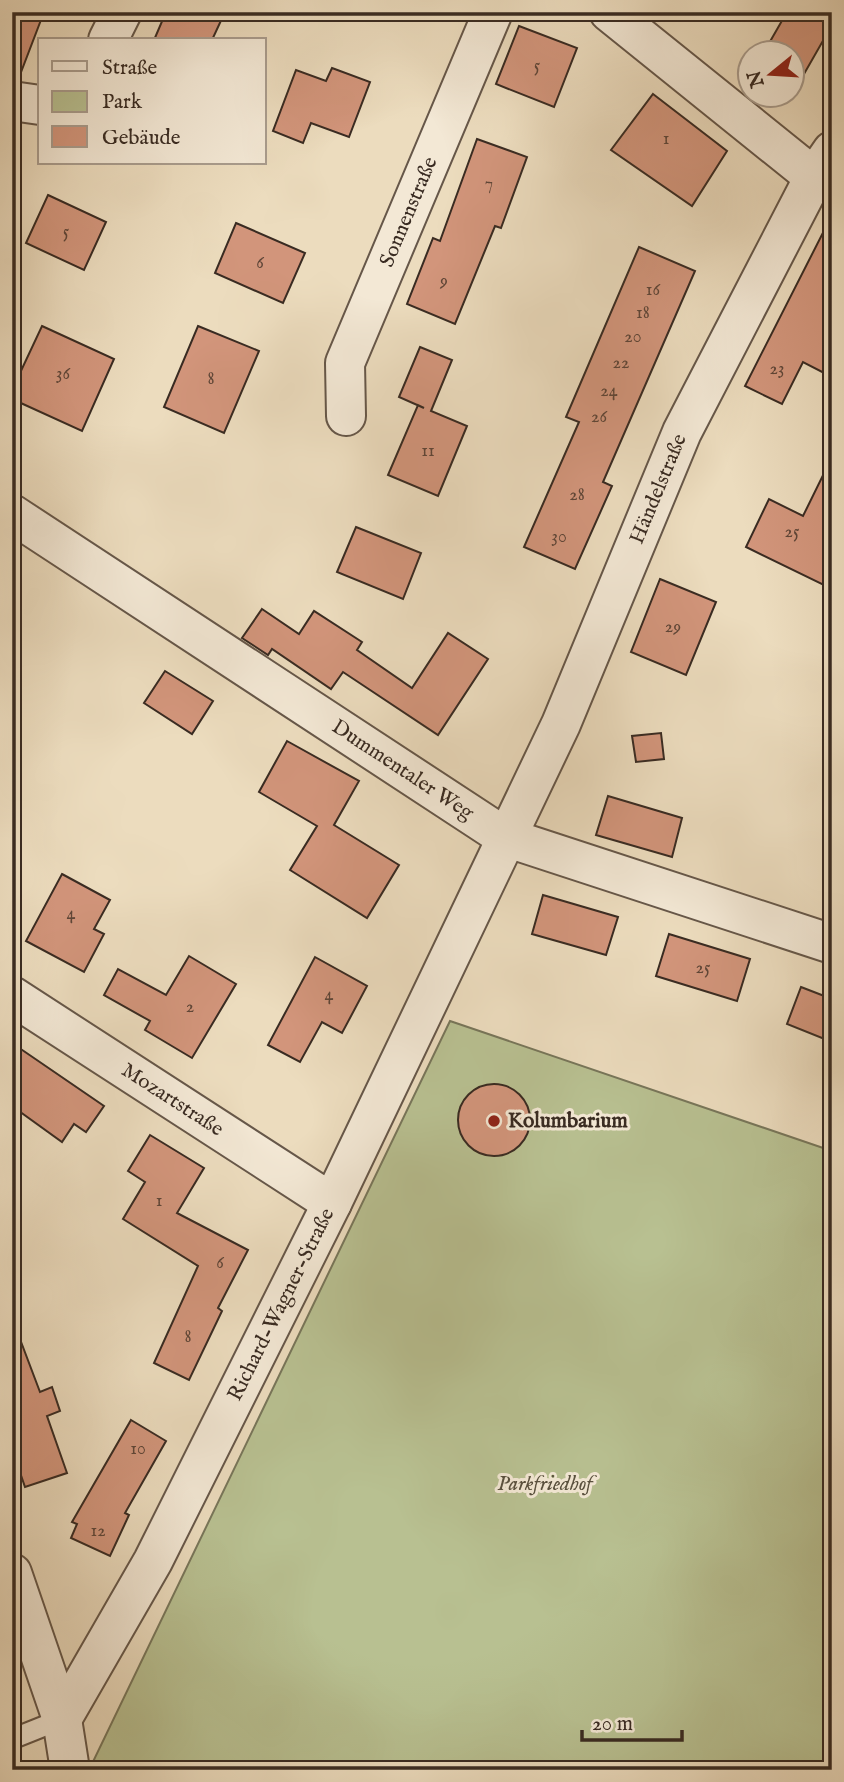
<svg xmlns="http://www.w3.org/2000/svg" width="844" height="1782" font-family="'IM FELL English',serif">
  <rect width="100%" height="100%" fill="#ecdcbe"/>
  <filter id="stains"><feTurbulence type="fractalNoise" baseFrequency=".00286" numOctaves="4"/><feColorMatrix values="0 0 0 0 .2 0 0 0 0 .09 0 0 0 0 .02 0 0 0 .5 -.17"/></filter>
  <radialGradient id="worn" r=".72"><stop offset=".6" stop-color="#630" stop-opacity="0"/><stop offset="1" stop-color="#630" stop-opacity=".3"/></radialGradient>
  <path fill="#b8c091" stroke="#78765a" stroke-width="2" d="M 450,1021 L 832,1151 L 832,1770 L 89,1770 Z"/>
  <g fill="#d2957b" stroke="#392b22" stroke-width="2">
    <path d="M 12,12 L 44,12 L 18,80 L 12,80 Z"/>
    <path d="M 166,12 L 225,12 L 212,40 L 154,40 Z"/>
    <path d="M 787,12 L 808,12 L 832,25 L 792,95 L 792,52 L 764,52 Z"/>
    <path d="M 519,26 L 577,48 L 554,107 L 496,84 Z"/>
    <path d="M 332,68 L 370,82 L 349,137 L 311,123 L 303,143 L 273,131 L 296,70 L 326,81 Z"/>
    <path d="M 653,94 L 727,151 L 692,206 L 611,150 Z"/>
    <path d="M 477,139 L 527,157 L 501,228 L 495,226 L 455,324 L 407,304 L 433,238 L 440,241 Z"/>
    <path d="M 48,195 L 106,222 L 84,270 L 26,243 Z"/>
    <path d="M 832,215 L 832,377 L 803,362 L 782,404 L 745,386 Z"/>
    <path d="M 236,223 L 305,253 L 283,303 L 215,273 Z"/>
    <path d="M 639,247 L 695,271 L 603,482 L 612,486 L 575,569 L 524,547 L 579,422 L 566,417 Z"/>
    <path d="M 42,326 L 114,359 L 82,431 L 12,399 L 12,390 Z"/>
    <path d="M 198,326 L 259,351 L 224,433 L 164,407 Z"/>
    <path d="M 420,347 L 452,360 L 431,411 L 467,426 L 438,496 L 388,475 L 418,405 L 424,408 L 399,397 Z"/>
    <path d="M 832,457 L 832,589 L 746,547 L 769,499 L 803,516 Z"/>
    <path d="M 356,527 L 421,553 L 403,599 L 337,572 Z"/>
    <path d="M 660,579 L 716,602 L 686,675 L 631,652 Z"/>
    <path d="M 262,609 L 299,634 L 314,611 L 362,642 L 357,650 L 412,688 L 448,633 L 488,659 L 438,735 L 343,672 L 331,689 L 272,649 L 268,655 L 242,638 Z"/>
    <path d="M 165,671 L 213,701 L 192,734 L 144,703 Z"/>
    <path d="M 661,733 L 664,759 L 636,762 L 632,736 Z"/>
    <path d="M 287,741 L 359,781 L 334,825 L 399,865 L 367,918 L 290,870 L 317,826 L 259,792 Z"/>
    <path d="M 608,796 L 682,818 L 672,857 L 596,835 Z"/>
    <path d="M 62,874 L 110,900 L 94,929 L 104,934 L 84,972 L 26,941 Z"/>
    <path d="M 543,895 L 618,917 L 606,955 L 532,934 Z"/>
    <path d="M 669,934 L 750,959 L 737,1001 L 656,976 Z"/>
    <path d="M 189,956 L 236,984 L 192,1058 L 145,1030 L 150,1021 L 104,995 L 118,969 L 166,995 Z"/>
    <path d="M 315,957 L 367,986 L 342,1033 L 322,1022 L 300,1062 L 268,1045 Z"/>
    <path d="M 801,987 L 832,999 L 832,1042 L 787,1024 Z"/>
    <path d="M 12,1043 L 104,1106 L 86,1132 L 74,1124 L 62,1142 L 12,1106 Z"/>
    <circle cx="494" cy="1120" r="36"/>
    <path d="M 150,1135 L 204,1168 L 177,1213 L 248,1250 L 218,1308 L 222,1311 L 189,1380 L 154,1363 L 198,1266 L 123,1219 L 145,1182 L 128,1171 Z"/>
    <path d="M 12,1326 L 15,1326 L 40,1392 L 52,1387 L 60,1411 L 47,1416 L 67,1473 L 25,1487 L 12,1449 Z"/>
    <path d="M 131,1420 L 166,1441 L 125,1513 L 129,1515 L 110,1556 L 71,1538 L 77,1524 L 72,1522 Z"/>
  </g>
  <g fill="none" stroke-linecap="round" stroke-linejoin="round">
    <g stroke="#665749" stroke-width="23">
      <path id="service" d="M 12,1739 L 62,1719"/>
    </g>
    <g stroke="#665749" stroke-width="42">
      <g id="minor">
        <path d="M 609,12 L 814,177"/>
        <path d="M 108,40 L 122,12"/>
        <path d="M 12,101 L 40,105"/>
        <path id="s1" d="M 346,416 L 345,363 L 493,12"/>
        <path id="s2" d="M 12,514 L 505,837 L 832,944"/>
        <path id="s3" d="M 12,996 L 332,1203"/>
        <path d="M 12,1573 L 62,1719 L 70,1770"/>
        <path id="s4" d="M 62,1719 L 153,1561 L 332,1203 L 561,724 L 682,432 L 814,177 L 832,151"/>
      </g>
    </g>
    <use href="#service" stroke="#f3e8d5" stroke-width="19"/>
    <use href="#minor" stroke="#f3e8d5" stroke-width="38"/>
  </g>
  <circle fill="#8f2418" stroke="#f3e8d5" stroke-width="2.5" cx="494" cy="1121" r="7"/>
  <g text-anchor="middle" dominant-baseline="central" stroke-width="6" stroke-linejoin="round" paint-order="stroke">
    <g font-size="18" fill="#5f4638">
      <text x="537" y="66">5</text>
      <text x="666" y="139">1</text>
      <text x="489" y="184">7</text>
      <text x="66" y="232">5</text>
      <text x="260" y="263">6</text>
      <text x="444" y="281">9</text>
      <text x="653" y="290">16</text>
      <text x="643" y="313">18</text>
      <text x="633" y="337">20</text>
      <text x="621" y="363">22</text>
      <text x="777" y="369">23</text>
      <text x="63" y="374">36</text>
      <text x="211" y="379">8</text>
      <text x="609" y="391">24</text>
      <text x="599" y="417">26</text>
      <text x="428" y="451">11</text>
      <text x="577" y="495">28</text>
      <text x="792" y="532">25</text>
      <text x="559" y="537">30</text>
      <text x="673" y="627">29</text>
      <text x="71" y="914">4</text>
      <text x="703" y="968">25</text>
      <text x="329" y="995">4</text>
      <text x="190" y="1007">2</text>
      <text x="159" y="1201">1</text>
      <text x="220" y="1263">6</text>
      <text x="188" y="1337">8</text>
      <text x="138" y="1449">10</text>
      <text x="98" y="1531">12</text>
    </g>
    <g font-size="21" fill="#392b22" stroke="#f3e8d5">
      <text stroke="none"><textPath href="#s1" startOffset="217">Sonnenstraße</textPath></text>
      <text stroke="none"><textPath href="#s4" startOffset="1368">Händelstraße</textPath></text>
      <text stroke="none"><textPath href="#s2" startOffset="467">Dummentaler Weg</textPath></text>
      <text stroke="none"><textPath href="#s3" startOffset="191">Mozartstraße</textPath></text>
      <text stroke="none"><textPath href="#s4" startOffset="469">Richard-Wagner-Straße</textPath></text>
    </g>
    <g font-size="21" font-weight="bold" fill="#392b22" stroke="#f3e8d5" text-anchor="start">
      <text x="508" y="1121">Kolumbarium</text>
    </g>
    <g font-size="21" font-style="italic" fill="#59503e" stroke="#f3e8d5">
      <text x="545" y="1484">Parkfriedhof</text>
    </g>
  </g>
  <rect width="844" height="1782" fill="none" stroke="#ecdcbe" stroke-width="42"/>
  <rect x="14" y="14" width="816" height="1754" fill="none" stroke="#392b22" stroke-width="3.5"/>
  <rect x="21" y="21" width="802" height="1740" fill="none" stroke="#392b22" stroke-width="2"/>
  <rect x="38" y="38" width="228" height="126" fill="#f3e8d5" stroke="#a99c8d" stroke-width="2"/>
  <rect x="52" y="61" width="35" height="10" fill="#f3e8d5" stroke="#a99c8d" stroke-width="2"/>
  <text x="102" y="74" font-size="21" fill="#392b22">Straße</text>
  <rect x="52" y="91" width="35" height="21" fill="#b8c091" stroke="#a99c8d" stroke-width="2"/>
  <text x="102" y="108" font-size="21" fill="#392b22">Park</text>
  <rect x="52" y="126" width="35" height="21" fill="#d2957b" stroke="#a99c8d" stroke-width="2"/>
  <text x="102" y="144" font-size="21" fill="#392b22">Gebäude</text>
  <g transform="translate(771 74) rotate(252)"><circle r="33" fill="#f3e8d5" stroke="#a99c8d" stroke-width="2"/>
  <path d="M0-5L12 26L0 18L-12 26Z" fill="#8f2418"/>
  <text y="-10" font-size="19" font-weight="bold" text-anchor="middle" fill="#392b22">N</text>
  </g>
  <path d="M582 1730v10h100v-10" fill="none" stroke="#392b22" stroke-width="3.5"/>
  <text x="592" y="1730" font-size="21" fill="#392b22" stroke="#f3e8d5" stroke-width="5" paint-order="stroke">20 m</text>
  <rect width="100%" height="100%" filter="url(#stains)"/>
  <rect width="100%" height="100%" fill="url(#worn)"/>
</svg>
